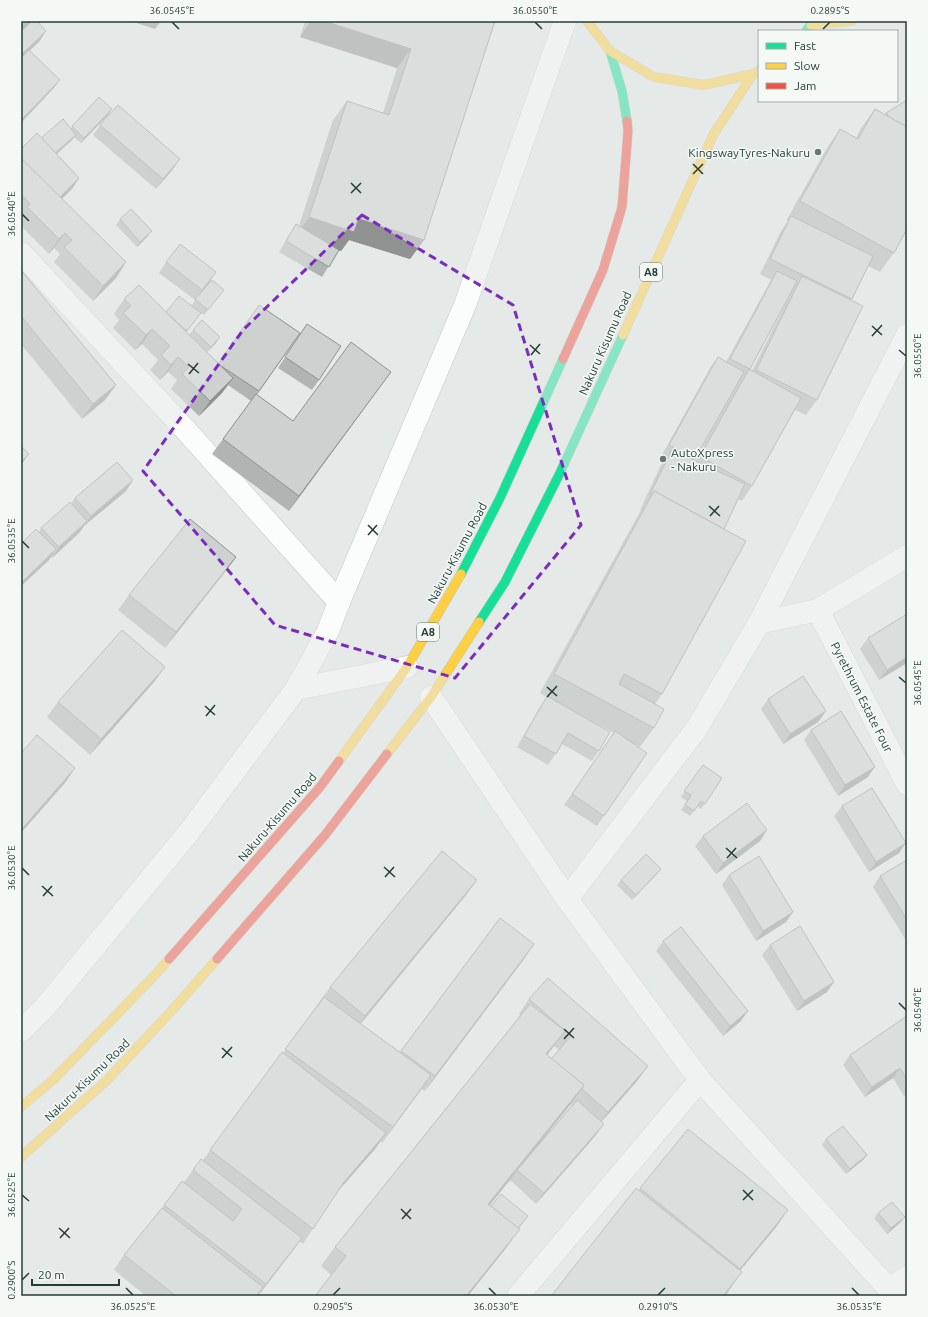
<svg xmlns="http://www.w3.org/2000/svg" width="928" height="1317" font-family="Ubuntu,sans-serif">
  <rect width="100%" height="100%" fill="#e5eae8"/>
  <g fill="none" stroke-linecap="round" stroke-linejoin="round">
    <g stroke="#c2c7c5" stroke-width="23">
      <g id="street">
        <path d="M 21,253 L 183,427 L 339,602"/>
        <path d="M 818,610 L 907,784"/>
        <path d="M 759,623 L 818,610 L 907,556"/>
        <path d="M 296,689 L 407,667"/>
        <path d="M 431,697 L 567,899 L 700,1080 L 895,1296"/>
        <path d="M 567,899 L 697,728 L 759,623 L 907,335"/>
        <path d="M 21,1031 L 45,1007 L 189,832 L 296,689 L 328,631 L 339,602 L 465,305 L 565,21"/>
        <path d="M 889,1289 L 907,1277"/>
        <path d="M 518,1296 L 700,1080"/>
      </g>
    </g>
    <g stroke="#c1c7c5" stroke-width="10">
      <g id="fast">
        <path d="M 806,31 L 813,21"/>
        <path d="M 610,51 L 622,91 L 627,121"/>
        <path d="M 461,574 L 500,498 L 563,359"/>
        <path d="M 479,622 L 505,582 L 559,475 L 623,335"/>
      </g>
    </g>
    <g stroke="#c1c7c5" stroke-width="10">
      <g id="slow">
        <path d="M 587,21 L 610,51 L 654,77 L 704,85 L 753,74 L 759,71"/>
        <path d="M 811,25 L 852,21"/>
        <path d="M 623,335 L 713,135 L 753,74"/>
        <path d="M 387,754 L 431,697 L 479,622"/>
        <path d="M 339,761 L 407,667 L 461,574"/>
        <path d="M 21,1107 L 53,1080 L 153,977 L 169,959"/>
        <path d="M 21,1157 L 107,1080 L 176,1006 L 217,959"/>
      </g>
    </g>
    <g stroke="#c1c7c5" stroke-width="10">
      <g id="jam">
        <path d="M 563,359 L 603,270 L 622,207 L 628,131 L 627,121"/>
        <path d="M 169,959 L 320,787 L 339,761"/>
        <path d="M 217,959 L 325,835 L 387,754"/>
      </g>
    </g>
    <use href="#street" stroke="#fbfcfc" stroke-width="22"/>
    <use href="#fast" stroke="#16e098" stroke-width="9"/>
    <use href="#slow" stroke="#ffcf43" stroke-width="9"/>
    <use href="#jam" stroke="#f24e42" stroke-width="9"/>
  </g>
  <g fill="#b0b4b2" fill-rule="evenodd">
    <path d="M 305,21 L 495,21 L 424,240 L 410,259 L 349,240 L 341,251 L 339,250 L 322,277 L 279,252 L 296,224 L 299,226 L 333,120 L 347,101 L 383,113 L 397,68 L 300,37 Z"/>
    <path d="M 907,100 L 894,253 L 880,272 L 868,266 L 851,300 L 817,400 L 806,415 L 795,410 L 752,486 L 742,501 L 738,499 L 724,529 L 662,694 L 655,704 L 654,728 L 640,747 L 631,742 L 647,753 L 597,826 L 564,805 L 614,733 L 575,712 L 599,751 L 592,761 L 562,744 L 548,765 L 517,747 L 540,707 L 547,697 L 540,693 L 641,510 L 640,510 L 661,465 L 666,458 L 662,455 L 710,368 L 718,357 L 726,362 L 771,280 L 760,274 L 781,231 L 788,221 L 786,221 L 827,148 L 840,129 L 856,138 L 861,128 L 875,109 L 885,115 L 886,113 ZM 792,290 L 752,371 L 750,369 ZM 741,379 L 738,384 L 695,461 L 695,460 Z"/>
    <path d="M 108,115 L 81,143 L 74,137 L 72,140 L 57,154 L 79,178 L 72,189 L 62,199 L 126,262 L 116,278 L 93,301 L 54,262 L 60,254 L 54,248 L 49,254 L 21,226 L 21,149 L 41,138 L 71,129 L 72,126 Z"/>
    <path d="M 100,125 L 173,169 L 156,189 L 93,135 Z"/>
    <path d="M 120,219 L 148,236 L 137,247 L 116,225 Z"/>
    <path d="M 166,262 L 216,272 L 199,295 L 220,295 L 204,315 L 201,313 L 186,332 L 189,335 L 193,330 L 216,343 L 207,352 L 219,363 L 300,333 L 257,395 L 293,421 L 391,372 L 289,511 L 212,454 L 251,401 L 228,385 L 222,393 L 199,416 L 171,389 L 177,380 L 168,372 L 160,380 L 150,370 L 158,360 L 142,344 L 135,350 L 113,328 L 119,320 L 114,314 L 124,299 L 166,312 L 192,305 L 195,300 L 159,273 Z"/>
    <path d="M 21,270 L 116,385 L 105,400 L 82,419 L 21,344 Z"/>
    <path d="M 307,324 L 319,380 L 312,390 L 278,368 Z"/>
    <path d="M 126,491 L 84,526 L 80,532 L 52,558 L 51,557 L 49,560 L 21,586 L 21,544 L 39,532 L 41,528 L 71,504 L 75,498 Z"/>
    <path d="M 236,557 L 225,572 L 165,648 L 118,610 L 129,595 Z"/>
    <path d="M 907,614 L 907,663 L 879,680 L 860,649 L 868,638 Z"/>
    <path d="M 154,682 L 90,755 L 47,717 L 58,702 Z"/>
    <path d="M 768,699 L 826,711 L 818,722 L 783,744 L 761,709 Z"/>
    <path d="M 811,730 L 868,777 L 838,796 L 804,740 Z"/>
    <path d="M 703,765 L 722,778 L 701,809 L 697,806 L 690,816 L 681,810 L 687,801 L 681,797 Z"/>
    <path d="M 842,806 L 899,853 L 869,872 L 834,816 Z"/>
    <path d="M 767,830 L 760,841 L 716,874 L 695,846 L 703,836 Z"/>
    <path d="M 907,860 L 907,942 L 873,887 L 880,876 Z"/>
    <path d="M 661,869 L 657,874 L 632,900 L 617,885 L 621,880 Z"/>
    <path d="M 729,875 L 786,922 L 756,941 L 722,885 Z"/>
    <path d="M 466,895 L 361,1024 L 400,1052 L 500,918 L 524,959 L 425,1091 L 421,1089 L 382,1143 L 380,1141 L 376,1148 L 336,1193 L 303,1244 L 300,1241 L 291,1253 L 258,1296 L 146,1296 L 114,1270 L 124,1255 L 162,1208 L 182,1181 L 184,1182 L 193,1170 L 203,1160 L 283,1053 L 330,987 Z"/>
    <path d="M 663,941 L 741,1021 L 723,1036 L 656,951 Z"/>
    <path d="M 770,945 L 834,982 L 827,992 L 797,1011 L 762,955 Z"/>
    <path d="M 529,999 L 648,1066 L 637,1081 L 601,1122 L 596,1135 L 536,1204 L 510,1180 L 490,1205 L 491,1206 L 528,1216 L 519,1228 L 506,1248 L 468,1296 L 315,1296 L 331,1275 L 321,1266 L 335,1247 L 520,1016 L 519,1014 ZM 554,1046 L 559,1050 L 551,1059 L 547,1055 ZM 571,1104 L 572,1105 L 533,1151 Z"/>
    <path d="M 907,1016 L 907,1095 L 904,1096 L 893,1078 L 865,1097 L 843,1065 L 850,1055 Z"/>
    <path d="M 688,1129 L 777,1226 L 740,1270 L 729,1291 L 725,1296 L 551,1296 L 639,1190 Z"/>
    <path d="M 826,1139 L 867,1155 L 863,1160 L 846,1174 L 822,1145 Z"/>
    <path d="M 878,1213 L 901,1222 L 887,1234 L 874,1218 Z"/>
  </g>
  <g fill="#909291">
    <path d="M 27,21 L 35,21 L 21,32 L 21,25 Z"/>
    <path d="M 130,21 L 161,21 L 155,29 Z"/>
    <path d="M 311,21 L 324,21 L 411,49 L 397,68 L 300,37 Z"/>
    <path d="M 46,31 L 39,42 L 21,59 L 21,55 Z"/>
    <path d="M 60,80 L 52,90 L 21,123 L 21,120 Z"/>
    <path d="M 112,109 L 108,115 L 81,143 L 84,138 Z"/>
    <path d="M 76,135 L 72,140 L 51,159 L 55,154 Z"/>
    <path d="M 180,159 L 173,169 L 156,189 L 163,179 Z"/>
    <path d="M 79,178 L 72,189 L 51,209 L 58,199 Z"/>
    <path d="M 309,217 L 359,219 L 424,240 L 410,259 L 349,240 L 341,251 L 296,236 Z"/>
    <path d="M 152,231 L 148,236 L 137,247 L 140,242 Z"/>
    <path d="M 65,233 L 54,248 L 49,254 L 59,239 Z"/>
    <path d="M 126,262 L 116,278 L 93,301 L 103,286 Z"/>
    <path d="M 216,272 L 209,283 L 195,301 L 202,290 Z"/>
    <path d="M 152,329 L 142,344 L 135,350 L 146,335 Z"/>
    <path d="M 220,337 L 216,343 L 207,352 L 211,347 Z"/>
    <path d="M 178,357 L 168,372 L 160,380 L 171,365 Z"/>
    <path d="M 391,372 L 380,387 L 289,511 L 299,496 Z"/>
    <path d="M 233,378 L 222,393 L 199,416 L 210,401 Z"/>
    <path d="M 116,385 L 105,400 L 82,419 L 93,404 Z"/>
    <path d="M 29,454 L 21,465 L 21,462 Z"/>
    <path d="M 133,480 L 126,491 L 84,526 L 80,532 L 52,558 L 59,547 L 87,522 L 91,516 Z"/>
    <path d="M 56,549 L 49,560 L 21,586 L 21,583 Z"/>
    <path d="M 236,557 L 225,572 L 165,648 L 176,632 Z"/>
    <path d="M 907,657 L 907,663 L 879,680 L 887,670 Z"/>
    <path d="M 165,667 L 154,682 L 90,755 L 101,739 Z"/>
    <path d="M 826,711 L 818,722 L 783,744 L 790,734 Z"/>
    <path d="M 875,767 L 868,777 L 838,796 L 845,785 Z"/>
    <path d="M 75,768 L 65,783 L 21,833 L 21,830 Z"/>
    <path d="M 767,830 L 760,841 L 716,874 L 723,863 Z"/>
    <path d="M 906,843 L 899,853 L 869,872 L 876,862 Z"/>
    <path d="M 661,869 L 657,874 L 632,900 L 636,895 Z"/>
    <path d="M 477,880 L 466,895 L 354,1031 L 365,1016 Z"/>
    <path d="M 793,912 L 786,922 L 756,941 L 763,931 Z"/>
    <path d="M 534,944 L 524,959 L 425,1091 L 435,1076 Z"/>
    <path d="M 834,982 L 827,992 L 797,1011 L 804,1001 Z"/>
    <path d="M 748,1011 L 741,1021 L 723,1036 L 730,1026 Z"/>
    <path d="M 565,1031 L 551,1050 L 532,1074 L 546,1054 Z"/>
    <path d="M 648,1066 L 637,1081 L 597,1127 L 608,1112 Z"/>
    <path d="M 900,1068 L 893,1078 L 865,1097 L 872,1087 Z"/>
    <path d="M 431,1075 L 421,1090 L 382,1143 L 393,1127 Z"/>
    <path d="M 584,1085 L 571,1104 L 518,1170 L 517,1170 L 510,1180 L 475,1223 L 488,1204 Z"/>
    <path d="M 604,1124 L 596,1135 L 536,1204 L 544,1193 Z"/>
    <path d="M 386,1133 L 376,1148 L 333,1197 L 344,1182 Z"/>
    <path d="M 867,1155 L 863,1160 L 846,1174 L 850,1169 Z"/>
    <path d="M 788,1210 L 777,1226 L 729,1284 L 740,1269 Z"/>
    <path d="M 905,1217 L 901,1222 L 887,1234 L 891,1228 Z"/>
    <path d="M 520,1229 L 506,1248 L 468,1296 L 466,1296 Z"/>
    <path d="M 302,1238 L 291,1253 L 258,1296 L 266,1284 Z"/>
    <path d="M 742,1272 L 725,1296 L 723,1296 Z"/>
  </g>
  <g fill="#cdd1cf" stroke="#909291">
    <path d="M 21,21 L 27,21 L 21,25 Z"/>
    <path d="M 32,21 L 37,21 L 46,31 L 21,55 L 21,32 Z"/>
    <path d="M 324,21 L 495,21 L 424,240 L 359,219 L 354,232 L 309,217 L 347,101 L 389,115 L 411,49 Z"/>
    <path d="M 29,50 L 60,80 L 21,120 L 21,58 Z"/>
    <path d="M 99,97 L 112,109 L 84,138 L 72,126 Z"/>
    <path d="M 907,100 L 907,127 L 889,117 L 886,113 Z"/>
    <path d="M 118,105 L 180,159 L 163,179 L 100,125 Z"/>
    <path d="M 875,109 L 907,127 L 907,229 L 894,253 L 800,201 L 840,129 L 858,139 Z"/>
    <path d="M 63,119 L 76,135 L 55,153 L 41,138 Z"/>
    <path d="M 37,133 L 79,178 L 60,197 L 21,158 L 21,149 Z"/>
    <path d="M 21,158 L 126,262 L 103,286 L 64,247 L 72,240 L 65,233 L 59,239 L 27,207 L 30,204 L 21,194 Z"/>
    <path d="M 131,209 L 152,231 L 140,242 L 120,219 Z"/>
    <path d="M 791,216 L 873,256 L 852,299 L 770,259 Z"/>
    <path d="M 296,224 L 339,250 L 329,267 L 286,241 Z"/>
    <path d="M 180,244 L 216,272 L 202,290 L 166,262 Z"/>
    <path d="M 21,270 L 116,385 L 93,404 L 21,316 Z"/>
    <path d="M 777,271 L 797,281 L 750,369 L 730,359 Z"/>
    <path d="M 802,276 L 863,306 L 817,400 L 756,370 Z"/>
    <path d="M 212,280 L 224,290 L 208,310 L 195,299 Z"/>
    <path d="M 139,285 L 233,378 L 210,401 L 182,374 L 189,367 L 178,357 L 171,365 L 161,355 L 170,346 L 152,329 L 146,335 L 123,313 L 131,306 L 124,299 Z"/>
    <path d="M 179,296 L 201,313 L 187,331 L 181,326 L 166,312 Z"/>
    <path d="M 259,305 L 300,333 L 259,391 L 218,364 Z"/>
    <path d="M 202,320 L 220,337 L 211,347 L 193,330 Z"/>
    <path d="M 307,324 L 341,346 L 319,380 L 285,357 Z"/>
    <path d="M 351,342 L 391,372 L 299,496 L 223,439 L 256,394 L 293,421 Z"/>
    <path d="M 718,357 L 744,372 L 695,459 L 669,445 Z"/>
    <path d="M 749,369 L 801,398 L 752,486 L 700,456 Z"/>
    <path d="M 21,446 L 29,454 L 21,462 Z"/>
    <path d="M 672,450 L 745,484 L 724,529 L 654,491 L 651,495 L 650,494 Z"/>
    <path d="M 117,462 L 133,480 L 91,516 L 75,498 Z"/>
    <path d="M 654,491 L 746,541 L 662,694 L 624,674 L 619,684 L 664,709 L 654,728 L 554,674 Z"/>
    <path d="M 70,502 L 87,521 L 59,547 L 41,528 Z"/>
    <path d="M 190,519 L 236,557 L 176,632 L 129,595 Z"/>
    <path d="M 36,529 L 56,549 L 21,583 L 21,544 Z"/>
    <path d="M 907,614 L 907,657 L 887,670 L 868,638 Z"/>
    <path d="M 122,630 L 165,667 L 101,739 L 58,702 Z"/>
    <path d="M 803,676 L 826,711 L 790,734 L 768,699 Z"/>
    <path d="M 547,696 L 610,732 L 599,751 L 568,733 L 556,754 L 524,736 Z"/>
    <path d="M 841,711 L 875,767 L 845,785 L 811,730 Z"/>
    <path d="M 615,731 L 647,753 L 604,816 L 572,794 Z"/>
    <path d="M 37,735 L 75,768 L 21,830 L 21,753 Z"/>
    <path d="M 703,765 L 722,778 L 705,804 L 701,801 L 694,811 L 685,805 L 691,795 L 684,791 Z"/>
    <path d="M 872,788 L 906,843 L 876,862 L 842,806 Z"/>
    <path d="M 747,803 L 767,830 L 723,863 L 703,836 Z"/>
    <path d="M 442,851 L 477,880 L 365,1016 L 330,987 Z"/>
    <path d="M 646,854 L 661,869 L 636,895 L 621,880 Z"/>
    <path d="M 759,856 L 793,912 L 763,931 L 729,875 Z"/>
    <path d="M 907,860 L 907,920 L 880,876 Z"/>
    <path d="M 500,918 L 534,944 L 435,1076 L 401,1051 Z"/>
    <path d="M 800,926 L 834,982 L 804,1001 L 770,945 Z"/>
    <path d="M 681,927 L 748,1011 L 730,1026 L 663,941 Z"/>
    <path d="M 548,978 L 648,1066 L 608,1112 L 582,1089 L 584,1085 L 551,1059 L 571,1036 L 529,999 Z"/>
    <path d="M 324,997 L 431,1075 L 393,1127 L 285,1049 Z"/>
    <path d="M 530,1004 L 565,1031 L 546,1054 L 584,1085 L 488,1204 L 520,1229 L 466,1296 L 315,1296 L 346,1256 L 335,1247 Z"/>
    <path d="M 907,1016 L 907,1079 L 900,1068 L 872,1087 L 850,1055 Z"/>
    <path d="M 282,1052 L 386,1133 L 344,1182 L 313,1229 L 210,1150 Z"/>
    <path d="M 577,1100 L 604,1124 L 544,1193 L 517,1170 Z"/>
    <path d="M 843,1126 L 867,1155 L 850,1169 L 826,1139 Z"/>
    <path d="M 688,1129 L 788,1210 L 740,1269 L 640,1188 Z"/>
    <path d="M 201,1159 L 302,1238 L 266,1284 L 164,1205 L 182,1181 L 233,1221 L 242,1209 L 193,1170 Z"/>
    <path d="M 636,1188 L 742,1272 L 723,1296 L 551,1296 Z"/>
    <path d="M 501,1194 L 528,1216 L 518,1228 L 491,1206 Z"/>
    <path d="M 892,1202 L 905,1217 L 891,1228 L 878,1213 Z"/>
    <path d="M 162,1208 L 263,1287 L 256,1296 L 176,1296 L 124,1255 Z"/>
  </g>
  <path d="M0 0H928V1317H0ZM 362,215 L 513,305 L 581,525 L 455,678 L 275,625 L 143,471 L 243,330 Z" fill="#e5eae8" fill-opacity=".55" fill-rule="evenodd"/>
  <path fill="none" stroke="#7b2cbf" stroke-width="3" stroke-dasharray="8 5" stroke-linejoin="round" d="M 362,215 L 513,305 L 581,525 L 455,678 L 275,625 L 143,471 L 243,330 Z"/>
  <path fill="none" stroke="#243c35" stroke-width="1.5" d="M 172,22 L 179,29M 535,22 L 542,29M 823,29 L 830,22M 693,164 L 703,174M 693,174 L 703,164M 351,183 L 361,193M 351,193 L 361,183M 22,214 L 29,221M 872,326 L 882,335M 872,336 L 882,325M 530,345 L 540,354M 899,350 L 906,356M 531,355 L 540,344M 188,364 L 199,373M 189,374 L 198,363M 709,506 L 720,516M 710,516 L 719,506M 368,525 L 378,535M 368,535 L 377,525M 22,541 L 29,548M 899,677 L 906,683M 547,687 L 557,696M 547,697 L 557,686M 205,706 L 215,715M 206,716 L 215,705M 726,848 L 737,858M 727,858 L 736,848M 384,867 L 395,877M 22,868 L 29,875M 385,877 L 394,867M 42,886 L 53,896M 43,896 L 52,886M 899,1003 L 906,1010M 564,1029 L 574,1038M 564,1039 L 574,1028M 222,1048 L 232,1057M 222,1058 L 232,1047M 743,1190 L 753,1200M 22,1195 L 29,1201M 743,1200 L 753,1190M 401,1209 L 411,1219M 402,1219 L 411,1209M 59,1228 L 70,1238M 60,1238 L 69,1228M 22,1280 L 29,1273M 126,1288 L 133,1295M 489,1288 L 496,1295M 852,1288 L 859,1295M 333,1295 L 340,1288M 658,1295 L 665,1288"/>
  <g fill="#687974" stroke="#f4f9f6" stroke-width="1.5">
    <circle cx="818" cy="152" r="4"/>
    <circle cx="663" cy="459" r="4"/>
  </g>
  <g text-anchor="middle" dominant-baseline="central" stroke-width="3" stroke-linejoin="round" paint-order="stroke">
    <g fill="#f4f9f6" stroke="#62756f" stroke-width="1">
      <rect x="640" y="263" width="22" height="18" rx="3"/>
      <rect x="417" y="623" width="22" height="18" rx="3"/>
    </g>
    <g font-size="11" font-weight="bold" fill="#243c35">
      <text x="651" y="272">A8</text>
      <text x="428" y="632">A8</text>
    </g>
    <g font-size="12" fill="#243c35" stroke="#f4f9f6" text-anchor="end">
      <text x="810" y="152">KingswayTyres-Nakuru</text>
      <text x="671" y="452" text-anchor="start">AutoXpress<tspan x="671" dy="14">- Nakuru</tspan></text>
    </g>
    <g font-size="12" fill="#243c35" stroke="#f4f9f6">
      <text transform="translate(605 343) rotate(-66)">Nakuru Kisumu Road</text>
      <text transform="translate(457 553) rotate(-62)">Nakuru-Kisumu Road</text>
      <text transform="translate(862 697) rotate(63)">Pyrethrum Estate Four</text>
      <text transform="translate(277 817) rotate(-49)">Nakuru-Kisumu Road</text>
      <text transform="translate(87 1080) rotate(-44)">Nakuru-Kisumu Road</text>
    </g>
  </g>
  <rect width="928" height="1317" fill="none" stroke="#f4f9f6" stroke-width="44"/>
  <rect x="758" y="30" width="140" height="72" fill="#f4f9f6" stroke="#a1ada9"/>
  <rect x="766" y="43" width="20" height="6" fill="#16e098" stroke="#a1ada9"/>
  <text x="794" y="50" font-size="12" fill="#243c35">Fast</text>
  <rect x="766" y="63" width="20" height="6" fill="#ffcf43" stroke="#a1ada9"/>
  <text x="794" y="70" font-size="12" fill="#243c35">Slow</text>
  <rect x="766" y="83" width="20" height="6" fill="#f24e42" stroke="#a1ada9"/>
  <text x="794" y="90" font-size="12" fill="#243c35">Jam</text>
  <path d="M32 1279v6h87v-6" fill="none" stroke="#243c35" stroke-width="2"/>
  <text x="38" y="1279" font-size="12" fill="#243c35" stroke="#f4f9f6" stroke-width="3" paint-order="stroke">20 m</text>
  <rect x="22" y="22" width="884" height="1273" fill="none" stroke="#243c35" stroke-width="1.5"/>
  <g font-size="10" text-anchor="middle" fill="#243c35">
    <text x="172" y="14">36.0545°E</text>
    <text x="535" y="14">36.0550°E</text>
    <text x="830" y="14">0.2895°S</text>
    <text transform="translate(11 214) rotate(-90)" y="4">36.0540°E</text>
    <text transform="translate(917 356) rotate(-90)" y="4">36.0550°E</text>
    <text transform="translate(11 541) rotate(-90)" y="4">36.0535°E</text>
    <text transform="translate(917 683) rotate(-90)" y="4">36.0545°E</text>
    <text transform="translate(11 868) rotate(-90)" y="4">36.0530°E</text>
    <text transform="translate(917 1010) rotate(-90)" y="4">36.0540°E</text>
    <text transform="translate(11 1195) rotate(-90)" y="4">36.0525°E</text>
    <text transform="translate(11 1280) rotate(-90)" y="4">0.2900°S</text>
    <text x="133" y="1310">36.0525°E</text>
    <text x="333" y="1310">0.2905°S</text>
    <text x="496" y="1310">36.0530°E</text>
    <text x="658" y="1310">0.2910°S</text>
    <text x="859" y="1310">36.0535°E</text>
  </g>
</svg>
